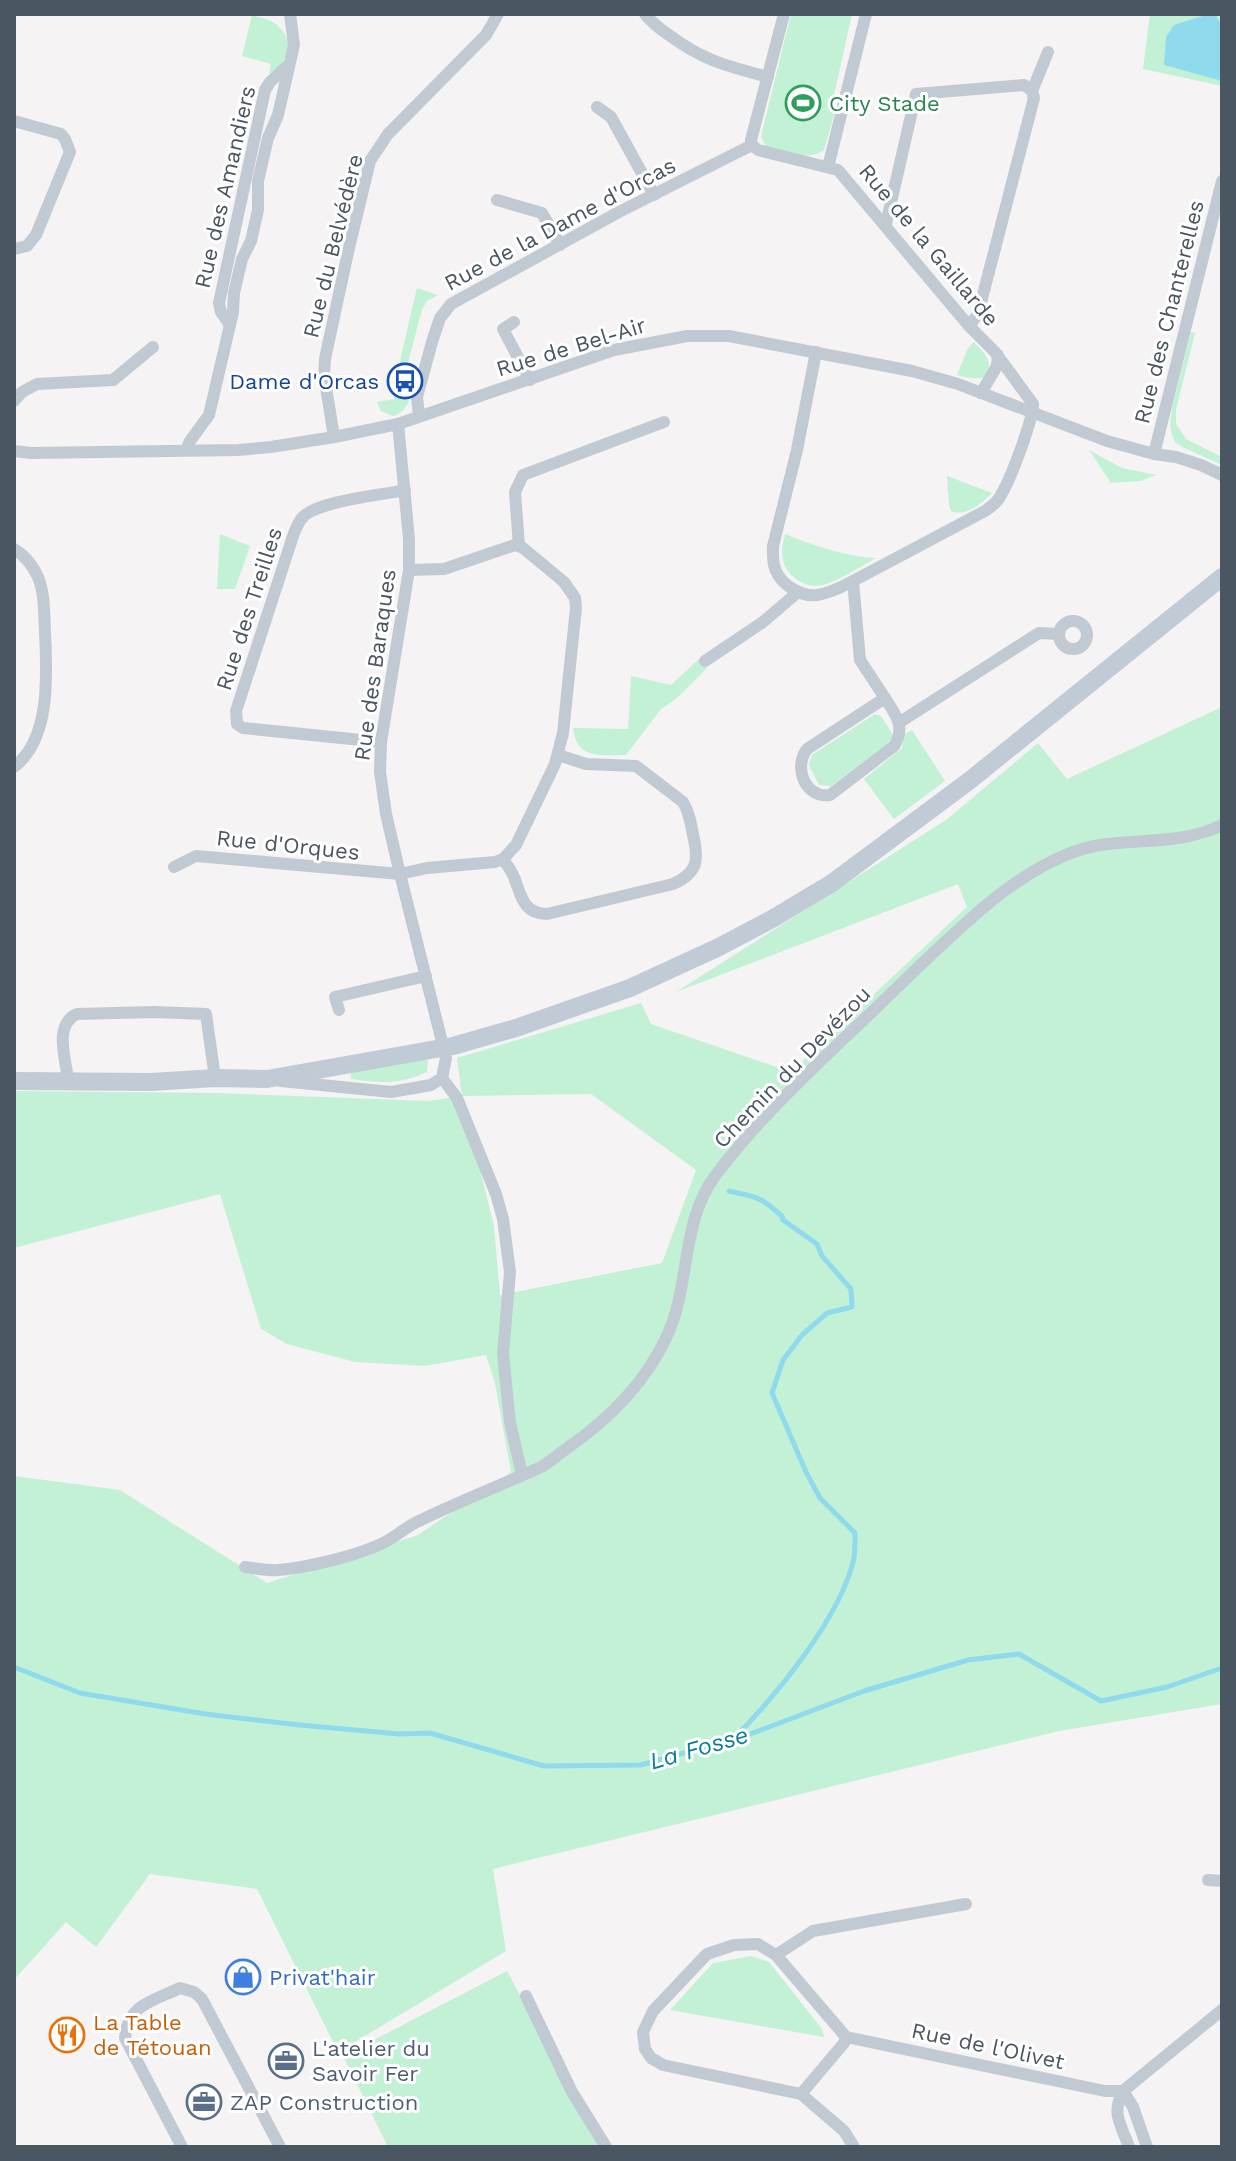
<svg xmlns="http://www.w3.org/2000/svg" width="1236" height="2161" font-family="'Work Sans',sans-serif">
  <rect width="100%" height="100%" fill="#f5f3f3"/>
  <g fill="#c3f1d5" fill-rule="evenodd">
    <path d="M 791,14 L 852,14 L 834,95 L 835,111 L 824,150 C 806,162 786,152 766,147 L 761,136 Z"/>
    <path d="M 1150,14 L 1222,14 L 1222,86 L 1143,69 Z"/>
    <path d="M 252,15 C 260,18 271,19 277,25 C 297,43 287,61 269,74 L 271,64 L 242,56 Z"/>
    <path d="M 417,288 L 438,295 L 427,301 L 422,310 L 402,385 L 413,388 C 409,401 407,412 393,416 L 381,411 L 377,402 L 394,399 L 401,356 Z"/>
    <path d="M 1191,332 L 1195,333 L 1176,410 L 1176,424 L 1186,439 L 1222,457 L 1222,465 L 1182,447 L 1175,442 L 1172,435 L 1170,424 L 1172,408 Z"/>
    <path d="M 974,342 C 978,347 985,353 987,358 C 997,384 971,379 957,375 L 968,348 Z"/>
    <path d="M 1089,450 L 1122,468 L 1156,475 L 1140,481 L 1111,483 Z"/>
    <path d="M 947,476 L 992,493 C 981,504 966,517 951,511 L 949,505 Z"/>
    <path d="M 220,534 L 250,546 L 235,589 L 217,589 Z"/>
    <path d="M 785,534 C 815,546 843,556 876,558 C 862,566 838,581 823,585 C 806,589 787,577 783,560 C 781,551 783,543 785,534 Z"/>
    <path d="M 699,659 L 707,668 L 677,698 L 661,709 L 626,755 C 602,755 576,760 573,728 L 628,729 L 631,676 L 671,685 Z"/>
    <path d="M 1222,707 L 1222,1704 L 1059,1731 L 493,1869 L 506,1951 L 338,2052 L 257,1889 L 150,1874 L 96,1947 L 66,1922 L 14,1980 L 14,1476 L 120,1490 L 267,1583 L 418,1535 L 511,1472 L 495,1383 L 486,1355 L 425,1366 L 355,1362 L 287,1344 L 261,1329 L 220,1194 L 14,1248 L 14,1091 L 215,1093 L 428,1101 L 462,1096 L 457,1058 L 641,1003 L 651,1024 L 791,1072 L 967,907 L 958,884 L 676,992 L 946,820 L 1038,743 L 1067,779 ZM 591,1094 L 696,1170 L 662,1263 L 500,1295 L 494,1226 L 462,1096 Z"/>
    <path d="M 875,714 L 881,716 L 893,735 L 888,743 L 831,786 L 819,785 L 809,765 L 812,755 Z"/>
    <path d="M 912,730 L 945,781 L 894,819 L 864,779 L 902,748 L 904,735 Z"/>
    <path d="M 428,1059 L 427,1072 C 397,1085 383,1083 351,1079 L 350,1071 Z"/>
    <path d="M 752,1956 L 769,1962 L 822,2029 L 824,2037 L 670,2010 L 713,1963 Z"/>
    <path d="M 507,1971 L 601,2147 L 388,2147 L 343,2056 Z"/>
  </g>
  <path fill="#90daee" d="M 1209,14 L 1215,14 L 1222,26 L 1222,81 L 1164,65 L 1166,37 L 1174,25 Z"/>
  <g fill="none" stroke-linecap="round" stroke-linejoin="round">
    <g stroke="#90daee" stroke-width="5">
      <path d="M 729,1191 C 740,1194 752,1195 761,1200 C 769,1204 775,1211 782,1216 L 783,1220 L 817,1244 L 822,1256 L 851,1289 L 852,1307 L 827,1313 L 802,1335 L 783,1360 L 772,1393 L 806,1472 L 820,1498 L 855,1533 C 855,1541 855,1550 854,1558 C 841,1617 776,1696 734,1738"/>
      <path d="M 14,1667 L 80,1693 L 205,1714 L 300,1725 L 399,1734 L 430,1733 L 544,1766 L 641,1765 L 745,1736 L 864,1691 L 968,1660 L 1019,1654 L 1101,1701 L 1167,1687 L 1222,1668"/>
    </g>
    <g stroke="#c1cad2" stroke-width="12">
      <path d="M 645,14 C 652,23 660,29 669,35 C 704,61 727,66 768,77"/>
      <path d="M 597,107 L 611,117 L 654,195"/>
      <path d="M 14,121 L 61,134 L 65,139 L 70,152 L 36,235 L 27,246 L 14,249"/>
      <path d="M 752,145 L 758,150 L 838,170 L 969,326 L 995,352 L 1033,404 C 1033,420 1011,478 1002,493 C 998,502 992,506 985,511 L 853,581 C 842,587 830,593 817,595 C 801,597 782,585 776,571 C 772,563 773,554 773,546 L 797,450 L 816,352"/>
      <path d="M 752,145 L 751,140 L 784,14"/>
      <path d="M 828,167 L 866,14"/>
      <path d="M 497,200 L 542,213 L 560,245"/>
      <path d="M 886,224 L 916,94 L 1024,85 L 1032,91"/>
      <path d="M 514,322 L 503,329 L 530,380"/>
      <path d="M 230,325 L 221,312 L 219,303 L 265,90 L 270,82 L 289,64"/>
      <path d="M 969,326 L 978,314 L 1034,98 L 1032,91 L 1048,52"/>
      <path d="M 981,393 L 997,366 L 998,355"/>
      <path d="M 14,401 L 22,392 L 37,384 L 113,380 L 153,347"/>
      <path d="M 419,416 L 417,397 L 432,342 L 440,318 L 451,304 L 619,212 L 752,145"/>
      <path d="M 334,437 L 324,375 L 325,359 L 348,252 L 370,161 L 388,134 L 486,35 L 498,14"/>
      <path d="M 186,450 L 190,441 L 209,415 L 233,312 L 234,293 L 242,259 L 251,241 L 258,210 L 258,181 L 268,138 L 278,115 L 294,45 L 290,14"/>
      <path d="M 14,451 L 31,453 L 239,450 L 271,447 L 334,437 L 398,424 L 614,350 L 687,336 L 729,336 L 912,371 L 958,384 L 1107,441 L 1154,454 L 1176,457 L 1201,465 L 1222,475"/>
      <path d="M 1154,454 L 1222,181"/>
      <path d="M 519,546 L 515,492 L 523,475 L 664,422"/>
      <path d="M 14,549 C 24,555 33,566 38,577 C 45,594 44,615 45,632 C 47,674 51,739 14,767"/>
      <path d="M 853,581 L 860,660 L 885,698"/>
      <circle cx="1073" cy="635" r="14"/>
      <path d="M 705,661 L 763,622 L 798,592"/>
      <path d="M 885,698 C 896,715 906,727 894,746 L 830,795 C 805,798 793,768 807,749 Z"/>
      <path d="M 900,722 L 1039,633 L 1059,634"/>
      <path d="M 381,742 L 243,728 L 237,724 L 236,711 L 294,533 C 297,527 299,520 304,516 C 320,501 382,495 405,490"/>
      <path d="M 503,859 C 507,865 511,870 514,877 C 521,895 523,914 547,914 L 673,884 C 698,873 699,860 693,835 C 691,823 689,812 683,802 L 636,766 L 586,764 L 558,755"/>
      <path d="M 174,867 L 196,856 L 400,874 L 427,868 L 495,862 L 503,859 L 516,845 L 555,764 L 563,733 L 576,608 L 575,598 L 564,582 L 523,548 L 515,545 L 444,569 L 409,570"/>
      <path d="M 339,1010 L 335,997 L 426,976"/>
      <path d="M 442,1078 L 457,1098 L 496,1194 L 503,1219 L 510,1272 L 503,1354 L 510,1422 L 522,1475"/>
      <path d="M 68,1080 C 66,1059 53,1025 77,1014 L 154,1012 L 206,1014 L 215,1078"/>
      <path d="M 281,1081 L 391,1092 L 431,1085 L 442,1078 L 446,1058 L 400,874 L 386,814 L 380,772 L 381,742 L 409,570 L 409,539 L 398,424"/>
      <path d="M 245,1567 C 256,1568 267,1571 278,1570 C 306,1568 360,1555 385,1542 C 397,1536 407,1526 419,1521 C 458,1502 499,1486 539,1468 C 549,1463 557,1455 566,1449 C 608,1420 644,1385 666,1338 C 691,1287 680,1223 715,1176 C 761,1115 819,1062 874,1010 C 907,978 940,945 975,915 C 1007,886 1056,852 1100,845 C 1140,839 1184,844 1222,825"/>
      <path d="M 1208,1880 L 1222,1881"/>
      <path d="M 776,1955 L 813,1931 L 966,1904"/>
      <path d="M 526,1996 L 572,2092 L 606,2147"/>
      <path d="M 846,2037 L 844,2043 L 801,2094 L 663,2065 L 651,2058 L 645,2049 L 643,2032 L 653,2011 L 707,1954 L 734,1945 L 758,1944 L 776,1955 L 846,2037 L 1105,2091 L 1123,2091"/>
      <path d="M 1123,2091 L 1133,2107 L 1147,2147"/>
      <path d="M 801,2094 L 844,2131 L 854,2147"/>
      <path d="M 182,2147 L 125,2038 C 128,2004 153,2001 180,1988 L 194,1992 L 202,1999 L 280,2147"/>
      <path d="M 1129,2147 C 1121,2124 1111,2114 1123,2091 L 1222,2010"/>
    </g>
    <path stroke="#c1cbd6" stroke-width="18" d="M 14,1081 L 151,1082 L 215,1078 L 267,1079 L 453,1046 L 516,1028 L 630,988 L 719,947 L 772,919 L 832,883 L 969,781 L 1222,577"/>
  </g>
  <defs>
    <g id="stadium-ring" transform="scale(1.8)"><circle r="9.5" fill="#fff" stroke="#2e9e5b" stroke-width="1.5"/><path d="M0-5a6.5 5 0 1 0 0 10a6.5 5 0 1 0 0-10ZM-3.5-1.8h7v3.6h-7Z" fill="#2e9e5b"/></g>
    <g id="bus-ring" transform="scale(1.8)"><circle r="9.5" fill="#fff" stroke="#1a4fb4" stroke-width="1.5"/><path d="M-5-6H5V4H4V6H2V4H-2V6H-4V4H-5ZM-3.5-4V0h7V-4ZM-3.5 1.2v1.5H-2V1.2ZM2 1.2v1.5H3.5V1.2Z" fill="#1a4fb4"/></g>
    <g id="shop-ring" transform="scale(1.8)"><circle r="9.5" fill="#fff" stroke="#3f7fe0" stroke-width="1.5"/><path d="M-5-2.5h2.3a2.7 3.5 0 0 1 5.4 0H5L5.5 6h-11ZM-1.5-2.5h3a1.5 2.3 0 0 0-3 0Z" fill="#3f7fe0"/></g>
    <g id="restaurant-ring" transform="scale(1.8)"><circle r="9.5" fill="#fff" stroke="#e8710a" stroke-width="1.5"/><path d="M-5-6h1v4h1v-4h1v4h1v-4h1v5L-1.5 .5V6h-2V.5L-5-1ZM5-6V6H3V1.5H1.5Q1.5-4 5-6Z" fill="#e8710a"/></g>
    <g id="office-ring" transform="scale(1.8)"><circle r="9.5" fill="#fff" stroke="#5c6f8a" stroke-width="1.5"/><path d="M-6-3h4V-5.5h4V-3h4V5H-6ZM-1-4.5V-3h2v-1.5ZM-6 0V1H6V0Z" fill="#5c6f8a"/></g>
  </defs>
  <g fill-rule="evenodd">
    <use href="#stadium-ring" x="803" y="103"/>
    <use href="#bus-ring" x="405" y="381"/>
    <use href="#shop-ring" x="243" y="1977"/>
    <use href="#restaurant-ring" x="67" y="2035"/>
    <use href="#office-ring" x="286" y="2061"/>
    <use href="#office-ring" x="204" y="2102"/>
  </g>
  <g text-anchor="middle" dominant-baseline="central" stroke-width="6" stroke-linejoin="round" paint-order="stroke">
    <g font-size="22" fill="#27864d" stroke="#fff" text-anchor="start">
      <text x="829" y="103">City Stade</text>
    </g>
    <g font-size="22" fill="#4a5661" stroke="#fff">
      <text transform="translate(225 187) rotate(-77)">Rue des Amandiers</text>
      <text transform="translate(560 224) rotate(-28)">Rue de la Dame d'Orcas</text>
      <text transform="translate(929 245) rotate(50)">Rue de la Gaillarde</text>
      <text transform="translate(333 246) rotate(-76)">Rue du Belvédère</text>
      <text transform="translate(1169 312) rotate(-76)">Rue des Chanterelles</text>
      <text transform="translate(571 347) rotate(-17)">Rue de Bel-Air</text>
      <text transform="translate(249 609) rotate(-72)">Rue des Treilles</text>
      <text transform="translate(375 665) rotate(-82)">Rue des Baraques</text>
      <text transform="translate(288 845) rotate(6)">Rue d'Orques</text>
      <text transform="translate(792 1067) rotate(-46)">Chemin du Devézou</text>
      <text transform="translate(988 2046) rotate(12)">Rue de l'Olivet</text>
    </g>
    <g font-size="22" fill="#164399" stroke="#fff" text-anchor="end">
      <text x="379" y="381">Dame d'Orcas</text>
    </g>
    <g font-size="22" fill="#366cbe" stroke="#fff" text-anchor="start">
      <text x="269" y="1977">Privat'hair</text>
    </g>
    <g font-size="22" fill="#c56008" stroke="#fff" text-anchor="start">
      <text x="93" y="2022">La Table<tspan x="93" dy="25">de Tétouan</tspan></text>
    </g>
    <g font-size="22" fill="#4e5e75" stroke="#fff" text-anchor="start">
      <text x="312" y="2048">L'atelier du<tspan x="312" dy="25">Savoir Fer</tspan></text>
      <text x="230" y="2102">ZAP Construction</text>
    </g>
    <g font-size="24" font-style="italic" fill="#0c7c9b" stroke="#fff">
      <text transform="translate(699 1748) rotate(-16)">La Fosse</text>
    </g>
  </g>
  <rect width="1236" height="2161" fill="none" stroke="#4a5661" stroke-width="32"/>
</svg>
